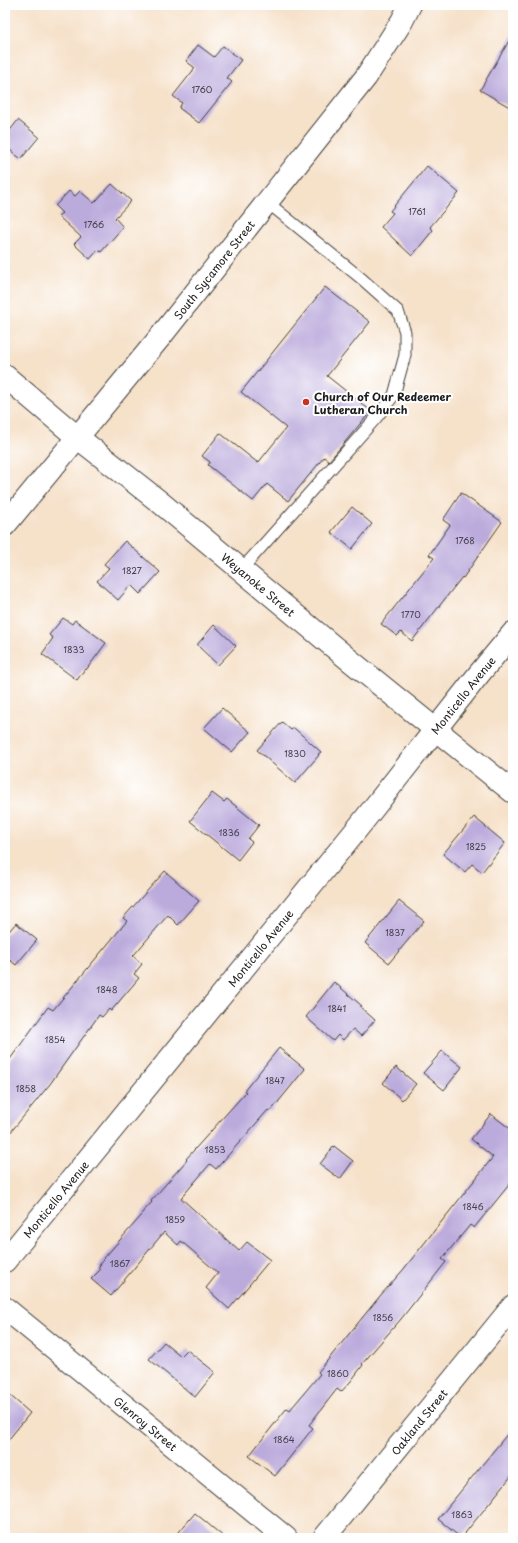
<svg xmlns="http://www.w3.org/2000/svg" width="518" height="1543" font-family="'Playpen Sans',sans-serif">
  <rect width="100%" height="100%" fill="#fff"/>
  <filter id="ink" filterUnits="userSpaceOnUse"><feTurbulence type="fractalNoise" baseFrequency=".025" numOctaves="2"/><feDisplacementMap in="SourceGraphic" scale="8" xChannelSelector="R" yChannelSelector="G"/><feConvolveMatrix kernelMatrix="1 2 1 2 8 2 1 2 1" color-interpolation-filters="sRGB"/></filter>
  <filter id="wash" filterUnits="userSpaceOnUse"><feTurbulence type="fractalNoise" baseFrequency=".012" numOctaves="4" result="noise"/><feDisplacementMap in="SourceGraphic" scale="16" xChannelSelector="R" yChannelSelector="G"/><feGaussianBlur stdDeviation="0.9" result="paint"/><feColorMatrix in="noise" values="0 0 0 0 0 0 0 0 0 0 0 0 0 0 0 0 0 1.4 0 .05"/><feComposite in="paint" operator="in"/></filter>
  <g filter="url(#wash)">
    <rect width="100%" height="100%" fill="#f6e1c9"/>
    <g id="blocks">
      <g fill="#bbaadc">
        <path d="M 513,34 L 513,109 L 480,90 Z"/>
        <path d="M 198,45 L 214,57 L 223,46 L 241,60 L 227,78 L 232,82 L 199,123 L 179,108 L 182,103 L 173,96 L 195,68 L 186,61 Z"/>
        <path d="M 18,120 L 39,137 L 21,159 L 5,146 L 5,137 Z"/>
        <path d="M 427,166 L 459,193 L 430,227 L 433,230 L 412,256 L 381,227 L 393,213 L 390,211 Z"/>
        <path d="M 112,184 L 131,201 L 115,218 L 123,227 L 101,252 L 98,250 L 90,259 L 74,244 L 81,237 L 58,216 L 62,213 L 55,206 L 69,191 L 75,196 L 80,191 L 94,203 Z"/>
        <path d="M 325,287 L 370,322 L 327,376 L 371,411 L 329,461 L 324,457 L 288,501 L 267,484 L 253,501 L 208,465 L 210,462 L 202,456 L 220,433 L 258,463 L 286,428 L 241,392 Z"/>
        <path d="M 461,493 L 502,522 L 463,578 L 462,577 L 412,641 L 401,632 L 397,636 L 381,624 L 434,558 L 429,555 L 450,525 L 443,520 Z"/>
        <path d="M 352,507 L 372,524 L 352,549 L 331,532 Z"/>
        <path d="M 125,541 L 160,572 L 140,594 L 131,585 L 118,600 L 97,581 L 109,568 L 104,564 Z"/>
        <path d="M 63,618 L 72,624 L 75,620 L 106,643 L 86,670 L 85,669 L 77,680 L 42,654 L 53,638 L 49,635 Z"/>
        <path d="M 214,625 L 236,646 L 218,665 L 197,645 Z"/>
        <path d="M 222,708 L 250,732 L 232,752 L 204,728 Z"/>
        <path d="M 282,722 L 291,730 L 294,728 L 321,752 L 318,754 L 319,755 L 295,783 L 257,750 Z"/>
        <path d="M 212,793 L 224,802 L 227,799 L 259,825 L 248,839 L 252,842 L 238,860 L 190,821 Z"/>
        <path d="M 474,817 L 505,843 L 482,872 L 472,864 L 465,872 L 443,854 Z"/>
        <path d="M 165,871 L 199,901 L 178,925 L 168,915 L 133,956 L 142,964 L 134,974 L 139,978 L 111,1011 L 109,1009 L 102,1017 L 99,1015 L 50,1084 L 5,1139 L 5,1066 L 48,1007 L 53,1010 L 127,921 L 123,918 Z"/>
        <path d="M 399,901 L 424,921 L 389,963 L 365,943 Z"/>
        <path d="M 16,923 L 37,940 L 16,965 L 5,956 L 5,936 Z"/>
        <path d="M 334,982 L 362,1006 L 360,1007 L 375,1020 L 361,1036 L 353,1029 L 343,1040 L 338,1035 L 333,1041 L 306,1017 Z"/>
        <path d="M 279,1048 L 305,1069 L 270,1112 L 268,1110 L 216,1169 L 210,1164 L 181,1198 L 239,1251 L 247,1242 L 270,1260 L 229,1309 L 206,1288 L 218,1273 L 181,1241 L 178,1245 L 164,1232 L 111,1296 L 91,1279 L 100,1270 L 98,1268 L 104,1258 L 142,1215 L 141,1214 L 152,1202 L 151,1201 L 187,1160 L 186,1159 L 246,1092 L 244,1091 Z"/>
        <path d="M 442,1051 L 462,1067 L 444,1090 L 423,1073 Z"/>
        <path d="M 396,1067 L 416,1084 L 402,1100 L 383,1083 Z"/>
        <path d="M 491,1114 L 513,1131 L 513,1180 L 474,1228 L 470,1225 L 442,1259 L 446,1262 L 401,1319 L 362,1364 L 363,1365 L 351,1381 L 341,1392 L 337,1389 L 309,1425 L 313,1428 L 275,1476 L 249,1456 L 287,1408 L 290,1410 L 320,1374 L 318,1372 L 380,1296 L 403,1270 L 493,1157 L 471,1139 Z"/>
        <path d="M 334,1146 L 353,1161 L 340,1179 L 320,1164 Z"/>
        <path d="M 164,1342 L 181,1356 L 187,1350 L 215,1372 L 195,1397 L 149,1359 Z"/>
        <path d="M 5,1391 L 30,1413 L 5,1444 Z"/>
        <path d="M 513,1427 L 513,1474 L 461,1538 L 438,1519 Z"/>
        <path d="M 195,1513 L 225,1538 L 174,1538 Z"/>
      </g>
    </g>
  </g>
  <g filter="url(#ink)">
    <use href="#blocks" fill-opacity="0" stroke="#3d3a36" stroke-width="1"/>
    <g fill="none" stroke-linecap="round" stroke-linejoin="round">
      <g stroke="#3d3a36" stroke-width="13">
        <path id="lane" d="M 241,570 L 376,418 L 394,395 L 405,355 L 405,332 L 398,311 L 362,279 L 267,202"/>
      </g>
      <g stroke="#3d3a36" stroke-width="24">
        <g id="street">
          <path id="s1" d="M 5,376 L 77,437 L 161,503 L 347,658 L 513,792"/>
          <path id="s2" d="M 5,1261 L 361,824 L 479,674 L 513,633"/>
          <path id="s3" d="M 5,1308 L 286,1538"/>
          <path id="s4" d="M 324,1538 L 513,1306"/>
        </g>
      </g>
      <g stroke="#3d3a36" stroke-width="24">
        <g id="secondary">
          <path id="s5" d="M 5,525 L 161,336 L 366,77 L 402,21 L 410,5"/>
        </g>
      </g>
      <use href="#lane" stroke="#fff" stroke-width="11"/>
      <use href="#street" stroke="#fff" stroke-width="22"/>
      <use href="#secondary" stroke="#fff" stroke-width="22"/>
    </g>
  </g>
  <circle fill="#c8321e" stroke="#fff" stroke-width="1.5" cx="306" cy="402" r="4"/>
  <g text-anchor="middle" dominant-baseline="central" stroke-width="4" stroke-linejoin="round" paint-order="stroke">
    <g font-size="9" fill="#44404c">
      <text x="202" y="89">1760</text>
      <text x="417" y="211">1761</text>
      <text x="94" y="224">1766</text>
      <text x="465" y="540">1768</text>
      <text x="132" y="570">1827</text>
      <text x="411" y="614">1770</text>
      <text x="74" y="649">1833</text>
      <text x="295" y="753">1830</text>
      <text x="229" y="832">1836</text>
      <text x="476" y="846">1825</text>
      <text x="395" y="932">1837</text>
      <text x="107" y="989">1848</text>
      <text x="337" y="1008">1841</text>
      <text x="55" y="1039">1854</text>
      <text x="275" y="1080">1847</text>
      <text x="26" y="1088">1858</text>
      <text x="215" y="1149">1853</text>
      <text x="473" y="1206">1846</text>
      <text x="175" y="1219">1859</text>
      <text x="120" y="1263">1867</text>
      <text x="383" y="1317">1856</text>
      <text x="338" y="1373">1860</text>
      <text x="284" y="1439">1864</text>
      <text x="462" y="1514">1863</text>
    </g>
    <g font-size="11" fill="#1c1c1c" stroke="#fff">
      <text stroke="none"><textPath href="#s5" startOffset="330">South Sycamore Street</textPath></text>
      <text stroke="none"><textPath href="#s1" startOffset="328">Weyanoke Street</textPath></text>
      <text stroke="none"><textPath href="#s2" startOffset="728">Monticello Avenue</textPath></text>
      <text stroke="none"><textPath href="#s2" startOffset="404">Monticello Avenue</textPath></text>
      <text stroke="none"><textPath href="#s2" startOffset="80">Monticello Avenue</textPath></text>
      <text stroke="none"><textPath href="#s4" startOffset="150">Oakland Street</textPath></text>
      <text stroke="none"><textPath href="#s3" startOffset="182">Glenroy Street</textPath></text>
    </g>
    <g font-size="11" font-weight="bold" fill="#1c1c1c" stroke="#fff" text-anchor="start">
      <text x="314" y="396">Church of Our Redeemer<tspan x="314" dy="13">Lutheran Church</tspan></text>
    </g>
  </g>
  <rect width="518" height="1543" fill="none" stroke="#fff" stroke-width="20"/>
</svg>
